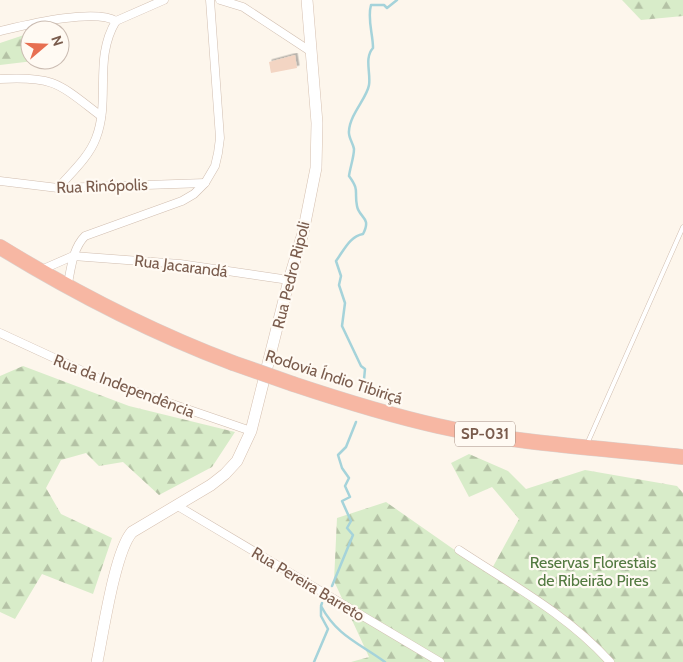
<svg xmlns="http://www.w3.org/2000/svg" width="683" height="662" font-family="Cabin,sans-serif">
  <defs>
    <pattern id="forest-firs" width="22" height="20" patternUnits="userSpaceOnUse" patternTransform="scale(1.25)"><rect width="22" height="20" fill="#d8ecc9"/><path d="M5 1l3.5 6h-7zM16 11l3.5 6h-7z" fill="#b4c2a5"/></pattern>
    <filter id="shadow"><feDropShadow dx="2.5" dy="-2.5" stdDeviation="0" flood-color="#0004"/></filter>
  </defs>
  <rect width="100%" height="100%" fill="#fdf6ec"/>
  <g fill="url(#forest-firs)">
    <path d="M 622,0 L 683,0 L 683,16 L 641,20 Z"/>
    <path d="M 30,33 L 30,60 L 42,60 L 0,65 L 0,43 Z"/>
    <path d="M 23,366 L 129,406 L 235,432 L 212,467 L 159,495 L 123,462 L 99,466 L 86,453 L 61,460 L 46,488 L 61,514 L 112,538 L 93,594 L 42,574 L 15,619 L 0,612 L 0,376 Z"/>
    <path d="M 469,454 L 508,471 L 526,489 L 585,470 L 677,486 L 683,493 L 683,662 L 351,662 L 369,657 L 334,581 L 337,518 L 386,502 L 489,574 L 519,519 L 492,487 L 469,497 L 451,463 Z"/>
  </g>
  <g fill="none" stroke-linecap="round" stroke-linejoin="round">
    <g stroke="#a5d3da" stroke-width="2.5">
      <path d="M 363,390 L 365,369 L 361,366 L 342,326 L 345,303 L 339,285 L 341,276 L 336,261 C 344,250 350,236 363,234 C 372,217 359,218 357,206 C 354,191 360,191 349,176 C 350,168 354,157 354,149 C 353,143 348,137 349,131 C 350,114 367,98 369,85 C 371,73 364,58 373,48 C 373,34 367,19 371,5 L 384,5 L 387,8 L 397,0"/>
      <path d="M 332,586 L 353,535 L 347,528 L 351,521 L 342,501 L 350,497 L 345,486 L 349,478 L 342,468 L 338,455 L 346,447 L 356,422"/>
      <path d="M 322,603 L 321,606 C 337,636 359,643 385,662"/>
      <path d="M 314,662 L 328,629 L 321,616 L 321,607"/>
    </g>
  </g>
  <path fill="#f3d5c3" filter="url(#shadow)" d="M 295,55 L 297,68 L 271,73 L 269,62 Z"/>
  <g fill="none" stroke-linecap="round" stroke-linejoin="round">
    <g stroke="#d1beb0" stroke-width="5">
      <path id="lane" d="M 587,444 L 683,227"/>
    </g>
    <g stroke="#d1beb0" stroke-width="9">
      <g id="street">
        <path d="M 220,0 L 243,7 L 310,51"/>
        <path d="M 116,21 L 164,0"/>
        <path d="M 0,31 C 26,25 94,8 116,21"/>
        <path d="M 0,79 C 55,76 59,84 101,116"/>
        <path d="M 0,181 L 58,188 L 205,183"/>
        <path d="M 58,188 C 71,173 89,157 96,138 C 111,99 93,59 116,21"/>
        <path d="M 41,270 L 73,256 L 180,264 L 289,280"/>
        <path d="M 67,288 C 71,270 72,249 85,236 L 182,201 L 194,194 L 205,183 L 215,166 L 218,153 L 220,138 L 210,0"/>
        <path d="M 0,333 L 102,380 L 251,431"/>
        <path d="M 176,505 L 440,662"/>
        <path d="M 459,550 C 512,585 568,615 610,662"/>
      </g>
    </g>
    <g stroke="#d6c0b0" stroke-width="12">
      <path id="secondary" d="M 97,662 C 103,633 115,551 132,532 L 211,485 L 225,474 L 237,461 L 251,431 L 289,280 L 303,233 L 316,168 L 317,123 L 307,0"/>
    </g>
    <g stroke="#dad1cd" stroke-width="16">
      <g id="highway">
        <path d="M 0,247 C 75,293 151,332 233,363"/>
        <path d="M 293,384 C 341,400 389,415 438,426 C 518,444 602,448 683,457"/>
      </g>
    </g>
    <use href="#lane" stroke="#fff" stroke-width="4"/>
    <use href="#street" stroke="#fff" stroke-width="8"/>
    <use href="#secondary" stroke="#fff" stroke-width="11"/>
    <use href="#highway" stroke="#f7b7a3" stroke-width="15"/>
    <g stroke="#dad1cd" stroke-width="16" stroke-linecap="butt">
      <path id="highway-bridge" d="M 233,363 L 293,384"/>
    </g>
    <use href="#highway-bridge" stroke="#f7b7a3" stroke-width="15"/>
  </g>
  <g text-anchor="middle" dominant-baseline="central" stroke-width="4.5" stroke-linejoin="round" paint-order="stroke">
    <rect fill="#fffaf3" stroke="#a28b7f" stroke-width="1" x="455" y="421.5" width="60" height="25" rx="4"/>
    <g font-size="15" font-weight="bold" fill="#7a5c4d">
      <text x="485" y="434">SP-031</text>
    </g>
    <g font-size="16" fill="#7a5c4d" stroke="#fffaf3">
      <text transform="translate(102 186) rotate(-2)">Rua Rinópolis</text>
      <text transform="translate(181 266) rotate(7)">Rua Jacarandá</text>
      <text transform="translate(291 275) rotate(-76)">Rua Pedro Ripoli</text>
      <text transform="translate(334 377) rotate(18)">Rodovia Índio Tibiriçá</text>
      <text transform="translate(124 386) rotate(21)">Rua da Independência</text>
      <text transform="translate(308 584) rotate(31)">Rua Pereira Barreto</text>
    </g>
    <g font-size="16" fill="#537a41" stroke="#fffaf3">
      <text x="593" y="562">Reservas Florestais<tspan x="593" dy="18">de Ribeirão Pires</tspan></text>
    </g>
  </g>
  <g transform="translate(45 45) rotate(71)"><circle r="24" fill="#fffaf3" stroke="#cabbb1"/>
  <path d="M0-4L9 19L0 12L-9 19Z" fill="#e76f51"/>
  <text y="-8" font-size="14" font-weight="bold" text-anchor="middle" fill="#7a5c4d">N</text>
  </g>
</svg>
